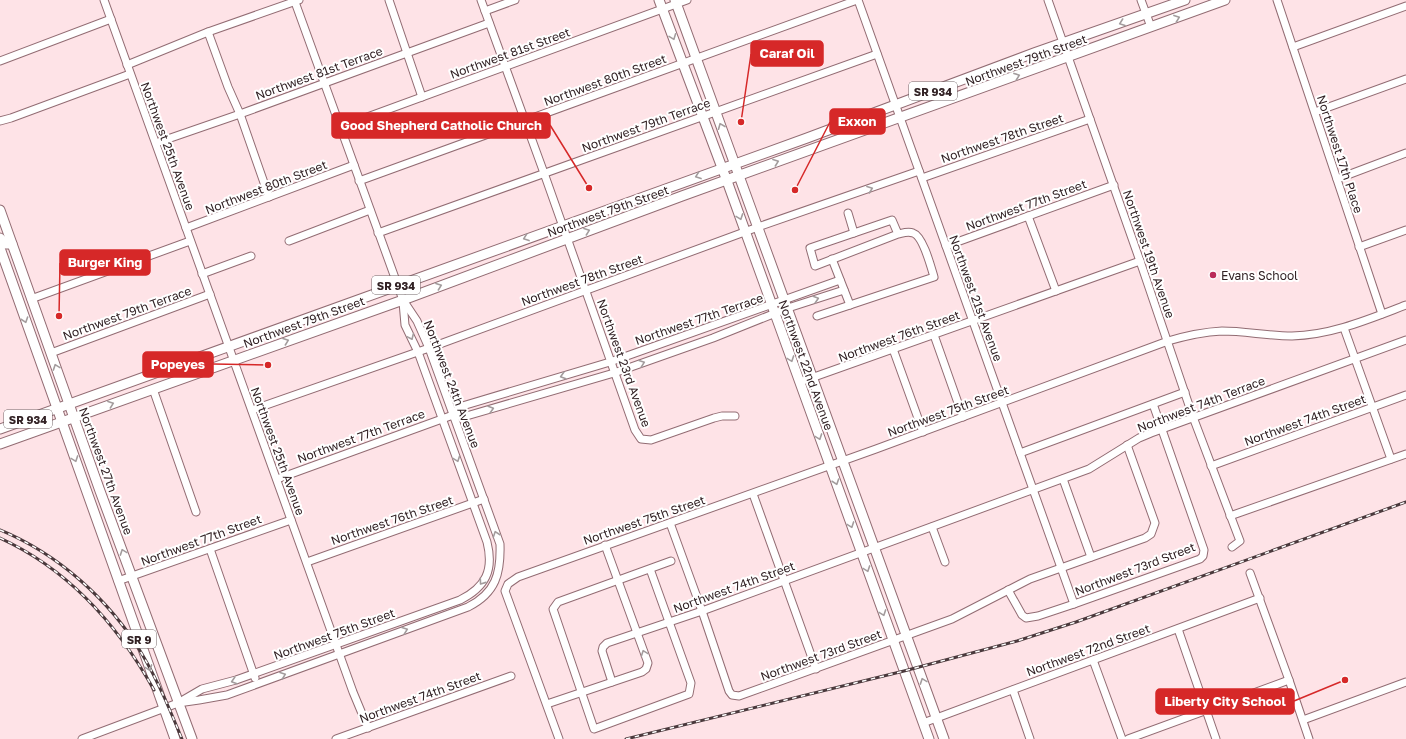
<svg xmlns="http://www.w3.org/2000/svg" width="1406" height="739" font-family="'Golos Text',sans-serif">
  <rect width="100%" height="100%" fill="#fee3e7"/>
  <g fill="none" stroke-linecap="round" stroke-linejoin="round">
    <g stroke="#926c73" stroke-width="9">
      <g id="minor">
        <path d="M 104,0 L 353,692 L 368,728"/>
        <path d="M 389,0 L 422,97"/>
        <path d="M 481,0 L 544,173 L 635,430 L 641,439 L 651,440 L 714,418 L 722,416 L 735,416"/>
        <path d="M 858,0 L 1074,604"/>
        <path d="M 1048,0 L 1140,261 L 1193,417 L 1240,541 L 1232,547"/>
        <path d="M 1141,0 L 1151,27"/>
        <path d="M 1277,0 L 1382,314"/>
        <path d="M 485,11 L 515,0"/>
        <path d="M 208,32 L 228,87 L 240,114 L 269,197"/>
        <path d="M 1293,47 L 1406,6"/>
        <path d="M 0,61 L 111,19"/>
        <path d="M 127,65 L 208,32 L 299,0"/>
        <path d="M 1315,112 L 1406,79"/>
        <path d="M 0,121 L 11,118 L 130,74"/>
        <path d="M 340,127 L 687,0"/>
        <path d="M 156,143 L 240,114 L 489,23"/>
        <path d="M 922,178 L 1090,119"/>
        <path d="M 1337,179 L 1406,153"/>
        <path d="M 359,181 L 857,0"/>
        <path d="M 848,213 L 854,233"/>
        <path d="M 1028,216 L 1056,291"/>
        <path d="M 186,228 L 354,165"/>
        <path d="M 378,233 L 877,54"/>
        <path d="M 289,241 L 370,210"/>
        <path d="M 946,246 L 1114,185"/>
        <path d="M 1359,247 L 1406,230"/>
        <path d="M 832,259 L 850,305"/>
        <path d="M 202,274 L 251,256"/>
        <path d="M 31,299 L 190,241"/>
        <path d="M 817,316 L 934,277 C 931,267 923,236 913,233 C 908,231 903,233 898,234 L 815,266 L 810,248 L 892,220 L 898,234"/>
        <path d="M 1344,328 L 1391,459"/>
        <path d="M 934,335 L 963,417"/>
        <path d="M 893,349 L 923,432"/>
        <path d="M 51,353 L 210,294"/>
        <path d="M 800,382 L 1140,261"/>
        <path d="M 153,389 L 196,512"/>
        <path d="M 252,410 L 429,348 L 758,227 L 919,171"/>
        <path d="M 453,415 L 459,407 L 610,362 L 840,280"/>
        <path d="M 1020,453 L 1185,392"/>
        <path d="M 1211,466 L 1406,395"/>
        <path d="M 277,479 L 453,415 L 463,417 L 614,373 L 713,338 L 788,308 L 844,290"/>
        <path d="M 1063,479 L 1091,557"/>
        <path d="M 753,494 L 816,669"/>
        <path d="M 1230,516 L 1406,454"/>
        <path d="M 670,523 L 702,611 L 729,691 L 732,695 L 739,696 L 952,619 L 1030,579 L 1145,538 L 1151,534 L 1155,523 L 1127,445"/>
        <path d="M 932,527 L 945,562"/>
        <path d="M 210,549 L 255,678"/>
        <path d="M 307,562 L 484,499"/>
        <path d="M 650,569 L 691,683 L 689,694 L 594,729 L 553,609 L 558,602 L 671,561"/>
        <path d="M 1250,573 L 1289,680 L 1309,739"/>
        <path d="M 118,581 L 291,520"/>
        <path d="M 1008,590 L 1022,615 L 1026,618 L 1038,616 L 1074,604 L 1200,559 L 1203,556 L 1204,550 L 1153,404"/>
        <path d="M 1178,629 L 1216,739"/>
        <path d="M 1093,660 L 1122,739"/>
        <path d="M 612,682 L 602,651 L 603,647 L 607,643 L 702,611 L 1089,469 L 1139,438 L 1151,433 L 1406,340"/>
        <path d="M 1013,690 L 1030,739"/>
        <path d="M 178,703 L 199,700 L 227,695 L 468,607 C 496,593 501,573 500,544 L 429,348 L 417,321 L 403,300 L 295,2"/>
        <path d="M 547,704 L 642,672 L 646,669 L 648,663 L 605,545"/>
        <path d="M 1303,720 L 1406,682"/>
        <path d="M 923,723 L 1260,598"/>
        <path d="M 82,739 L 178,703 L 202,689 L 236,680 L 460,600 C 486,587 494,570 487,542 L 418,352 L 405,325 L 403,302"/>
        <path d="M 336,739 L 511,676"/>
        <path d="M 559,739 L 505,591 L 508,584 L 518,577 L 876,449 L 1168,341 C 1185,336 1203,332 1222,331 C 1245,331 1268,336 1292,336 C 1332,335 1369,319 1406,305"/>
        <path d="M 1128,739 L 1289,680"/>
      </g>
    </g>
    <g stroke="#926c73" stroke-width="11">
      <g id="major">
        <path d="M 659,0 L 727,181 L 929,739"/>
        <path d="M 675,0 L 944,739"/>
        <path d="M 0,210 L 100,491 L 192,739"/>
        <path d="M 0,238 L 6,244 L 12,244"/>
        <path d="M 0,248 L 175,739"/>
        <path d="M 0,429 L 807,138 L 1034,53 L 1185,0"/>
        <path d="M 0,444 L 403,300 L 682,196 L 1225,0"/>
      </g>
    </g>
    <use href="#minor" stroke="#fff" stroke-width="7"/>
    <use href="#major" stroke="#fff" stroke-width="9"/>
    <g stroke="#4a393c" stroke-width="3">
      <g id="rail">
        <path d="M 0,530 C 58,554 110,600 142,654 C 158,681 170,710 182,739"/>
        <path d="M 0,538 C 68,569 118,625 154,690"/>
        <path d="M 626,739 L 904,671 L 1017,641 L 1076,622 L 1406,502"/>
      </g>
    </g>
    <use href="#rail" stroke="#fff" stroke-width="1.5" stroke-dasharray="4.5" stroke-linecap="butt"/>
  </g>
  <defs><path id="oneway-chevron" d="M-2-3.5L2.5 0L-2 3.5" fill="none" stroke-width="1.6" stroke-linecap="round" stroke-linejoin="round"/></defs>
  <g stroke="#a39c9d">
    <use href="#oneway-chevron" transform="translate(1177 18) rotate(-20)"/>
    <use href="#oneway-chevron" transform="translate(1122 23) rotate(160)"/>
    <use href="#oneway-chevron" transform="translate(673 37) rotate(69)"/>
    <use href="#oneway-chevron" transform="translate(1017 76) rotate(-20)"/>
    <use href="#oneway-chevron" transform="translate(721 126) rotate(-112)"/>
    <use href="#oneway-chevron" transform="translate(776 162) rotate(-20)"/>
    <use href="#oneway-chevron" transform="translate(698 176) rotate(160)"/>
    <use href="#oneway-chevron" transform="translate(870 189) rotate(-20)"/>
    <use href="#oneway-chevron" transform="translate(740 217) rotate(70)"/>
    <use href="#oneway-chevron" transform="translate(587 231) rotate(-20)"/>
    <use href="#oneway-chevron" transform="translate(526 238) rotate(160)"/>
    <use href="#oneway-chevron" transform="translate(439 286) rotate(-20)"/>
    <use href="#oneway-chevron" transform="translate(816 299) rotate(-17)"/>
    <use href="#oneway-chevron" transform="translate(25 320) rotate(71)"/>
    <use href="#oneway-chevron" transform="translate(411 337) rotate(66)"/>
    <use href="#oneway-chevron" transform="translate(286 341) rotate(-20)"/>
    <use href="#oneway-chevron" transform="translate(791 359) rotate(70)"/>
    <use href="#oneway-chevron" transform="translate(642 363) rotate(-20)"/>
    <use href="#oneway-chevron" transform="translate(56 367) rotate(-110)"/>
    <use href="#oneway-chevron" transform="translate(563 376) rotate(164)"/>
    <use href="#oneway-chevron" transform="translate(111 404) rotate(-20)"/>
    <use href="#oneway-chevron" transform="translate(491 409) rotate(-16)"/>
    <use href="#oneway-chevron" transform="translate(819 437) rotate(70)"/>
    <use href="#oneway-chevron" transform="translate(75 459) rotate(70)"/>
    <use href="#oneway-chevron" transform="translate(457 459) rotate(70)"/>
    <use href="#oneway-chevron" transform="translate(836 482) rotate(71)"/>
    <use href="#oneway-chevron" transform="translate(851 525) rotate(70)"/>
    <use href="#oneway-chevron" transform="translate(496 534) rotate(-109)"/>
    <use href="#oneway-chevron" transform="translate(123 552) rotate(-110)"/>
    <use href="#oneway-chevron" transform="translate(867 569) rotate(70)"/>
    <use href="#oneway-chevron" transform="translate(482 582) rotate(125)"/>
    <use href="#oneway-chevron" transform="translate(883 613) rotate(70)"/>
    <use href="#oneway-chevron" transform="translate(405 630) rotate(-20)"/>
    <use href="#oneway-chevron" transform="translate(644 653) rotate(-110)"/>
    <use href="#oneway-chevron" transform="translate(149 668) rotate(70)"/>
    <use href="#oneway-chevron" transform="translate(283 675) rotate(-20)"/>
    <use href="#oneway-chevron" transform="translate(234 681) rotate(163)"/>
    <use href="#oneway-chevron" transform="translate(923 681) rotate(-110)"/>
  </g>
  <circle fill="#ba2b5a" stroke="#fff" stroke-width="1.5" cx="1213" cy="275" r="4"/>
  <g text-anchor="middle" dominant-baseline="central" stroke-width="4" stroke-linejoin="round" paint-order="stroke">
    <g fill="#fff" stroke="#706466" stroke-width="1">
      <rect x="909" y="82" width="48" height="18" rx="3"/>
      <rect x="372" y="276" width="48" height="18" rx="3"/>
      <rect x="4" y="410" width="48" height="18" rx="3"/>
      <rect x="122" y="630" width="34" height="18" rx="3"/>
    </g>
    <g font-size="11" font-weight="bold" fill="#322225">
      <text x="933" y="91">SR 934</text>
      <text x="396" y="285">SR 934</text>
      <text x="28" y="419">SR 934</text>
      <text x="139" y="639">SR 9</text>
    </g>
    <g font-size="12" fill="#322225" stroke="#fff">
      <text transform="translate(510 53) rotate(-20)">Northwest 81st Street</text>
      <text transform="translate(1026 60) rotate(-20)">Northwest 79th Street</text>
      <text transform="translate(319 73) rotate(-20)">Northwest 81st Terrace</text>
      <text transform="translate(605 80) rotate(-20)">Northwest 80th Street</text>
      <text transform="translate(646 125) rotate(-20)">Northwest 79th Terrace</text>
      <text transform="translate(1002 138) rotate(-19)">Northwest 78th Street</text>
      <text transform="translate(168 146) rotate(70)">Northwest 25th Avenue</text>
      <text transform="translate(1340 154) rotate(72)">Northwest 17th Place</text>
      <text transform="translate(266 187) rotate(-21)">Northwest 80th Street</text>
      <text transform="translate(1026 205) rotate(-20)">Northwest 77th Street</text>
      <text transform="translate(608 211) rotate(-20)">Northwest 79th Street</text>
      <text transform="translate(1149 254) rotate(71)">Northwest 19th Avenue</text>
      <text transform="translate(582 280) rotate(-20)">Northwest 78th Street</text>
      <text transform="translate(976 298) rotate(70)">Northwest 21st Avenue</text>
      <text transform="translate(127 313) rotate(-20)">Northwest 79th Terrace</text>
      <text transform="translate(699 319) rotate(-19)">Northwest 77th Terrace</text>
      <text transform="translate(304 322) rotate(-20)">Northwest 79th Street</text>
      <text transform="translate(899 336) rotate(-20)">Northwest 76th Street</text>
      <text transform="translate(624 363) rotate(70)">Northwest 23rd Avenue</text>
      <text transform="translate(806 365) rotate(70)">Northwest 22nd Avenue</text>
      <text transform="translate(452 384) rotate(69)">Northwest 24th Avenue</text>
      <text transform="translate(1201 404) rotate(-21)">Northwest 74th Terrace</text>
      <text transform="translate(948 411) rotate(-20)">Northwest 75th Street</text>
      <text transform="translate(1305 420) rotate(-20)">Northwest 74th Street</text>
      <text transform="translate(361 436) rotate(-20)">Northwest 77th Terrace</text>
      <text transform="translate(278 451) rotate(70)">Northwest 25th Avenue</text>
      <text transform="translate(106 471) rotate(70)">Northwest 27th Avenue</text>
      <text transform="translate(392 520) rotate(-19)">Northwest 76th Street</text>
      <text transform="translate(644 520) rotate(-19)">Northwest 75th Street</text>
      <text transform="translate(201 540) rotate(-20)">Northwest 77th Street</text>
      <text transform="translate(1135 569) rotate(-21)">Northwest 73rd Street</text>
      <text transform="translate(734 587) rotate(-20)">Northwest 74th Street</text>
      <text transform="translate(334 634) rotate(-20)">Northwest 75th Street</text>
      <text transform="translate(1088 650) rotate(-20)">Northwest 72nd Street</text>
      <text transform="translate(821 655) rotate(-20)">Northwest 73rd Street</text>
      <text transform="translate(420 697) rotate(-20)">Northwest 74th Street</text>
    </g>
    <g font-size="12" fill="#322225" stroke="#fff" text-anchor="start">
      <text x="1221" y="275">Evans School</text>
    </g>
  </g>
  <path fill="none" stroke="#d62828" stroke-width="1.5" d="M741 122L751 54M795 190L830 122M589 188L550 125M59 316L60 263M268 365L213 364M1345 680L1294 701"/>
  <g fill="#d62828" stroke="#fff" stroke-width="1.5">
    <circle cx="741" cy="122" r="4"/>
    <circle cx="795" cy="190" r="4"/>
    <circle cx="589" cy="188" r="4"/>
    <circle cx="59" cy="316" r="4"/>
    <circle cx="268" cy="365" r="4"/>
    <circle cx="1345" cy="680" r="4"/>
  </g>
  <g fill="#d62828" stroke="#d62828" stroke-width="1.5">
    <rect x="751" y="41" width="72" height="25" rx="4"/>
    <rect x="830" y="109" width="55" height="25" rx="4"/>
    <rect x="332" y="113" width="218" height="25" rx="4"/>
    <rect x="60" y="250" width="90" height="25" rx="4"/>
    <rect x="143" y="352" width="70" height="25" rx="4"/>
    <rect x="1156" y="689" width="138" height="25" rx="4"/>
  </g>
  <g font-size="13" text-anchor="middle" font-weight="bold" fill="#fff">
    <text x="787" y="58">Caraf Oil</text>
    <text x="857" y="126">Exxon</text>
    <text x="441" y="130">Good Shepherd Catholic Church</text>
    <text x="105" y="267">Burger King</text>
    <text x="178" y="369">Popeyes</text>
    <text x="1225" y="706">Liberty City School</text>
  </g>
</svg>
